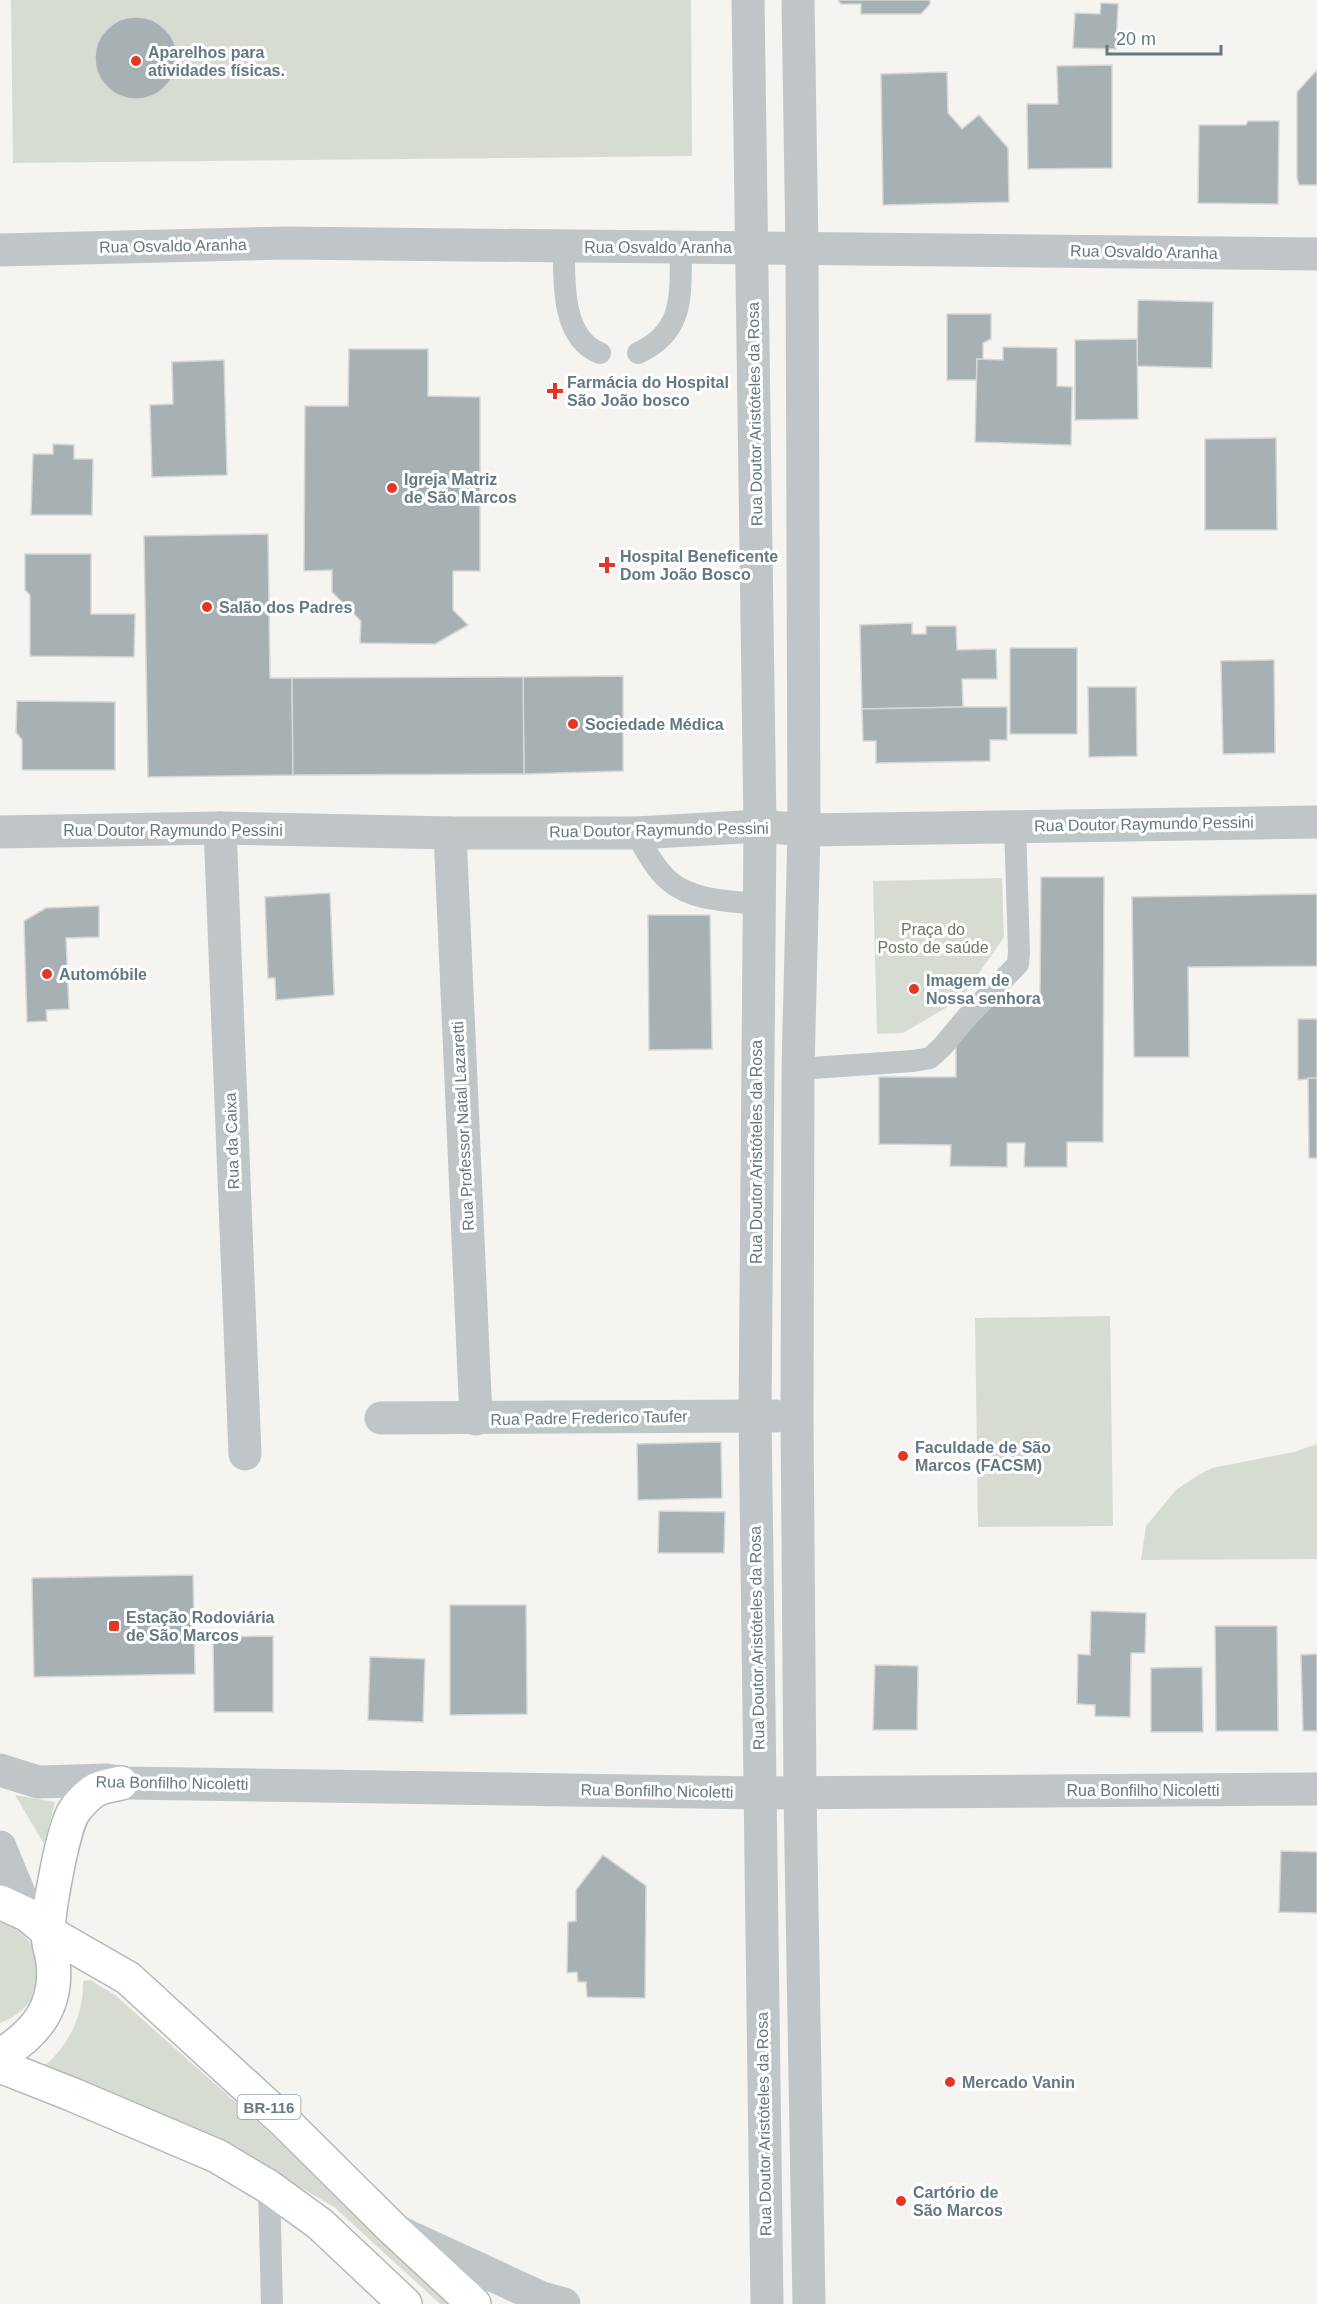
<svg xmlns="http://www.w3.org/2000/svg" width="1317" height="2304" font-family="Arial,sans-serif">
  <rect width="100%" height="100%" fill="#f5f4f1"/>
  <g fill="#d7dcd2">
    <path d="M 11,0 L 691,0 L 692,156 L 13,163 Z"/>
    <path d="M 1002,878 L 1004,937 L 961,999 L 903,1033 L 877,1034 L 873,881 Z"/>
    <path d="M 1110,1316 L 1113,1526 L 978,1527 L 975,1318 Z"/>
    <path d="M 1317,1444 L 1317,1559 L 1141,1560 L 1146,1526 L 1176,1490 L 1198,1475 L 1212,1468 L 1294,1452 Z"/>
    <path d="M 15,1795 L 55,1802 L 44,1844 Z"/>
    <path d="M 0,1920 C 52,1941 53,2003 0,2023 Z"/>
    <path d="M 90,1980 L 115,1995 L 259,2123 L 454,2304 L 440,2304 L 334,2207 L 259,2163 L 40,2069 C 68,2049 84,2015 83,1981 Z"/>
  </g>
  <g fill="#a7b1b4" stroke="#d6d6d4" stroke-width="1.5">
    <path d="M 838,0 L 930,0 L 930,4 L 921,14 L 861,14 L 861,4 L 841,4 Z"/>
    <path d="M 1101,3 L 1118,4 L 1116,49 L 1073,48 L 1075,13 L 1100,14 Z"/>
    <circle cx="136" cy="58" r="41"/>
    <path d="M 1112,65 L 1112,168 L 1028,169 L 1027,104 L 1058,104 L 1057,66 Z"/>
    <path d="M 1317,70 L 1317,185 L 1299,185 L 1297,178 L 1297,92 Z"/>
    <path d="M 947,72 L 948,113 L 962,129 L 979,115 L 1008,148 L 1009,202 L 883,205 L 881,74 Z"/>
    <path d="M 1248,121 L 1279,121 L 1278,204 L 1198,203 L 1199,125 L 1246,125 Z"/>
    <path d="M 1138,300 L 1213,302 L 1212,368 L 1137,366 Z"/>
    <path d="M 947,314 L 991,314 L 991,339 L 983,343 L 983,360 L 977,359 L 977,380 L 947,380 Z"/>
    <path d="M 1137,339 L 1138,419 L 1075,420 L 1075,340 Z"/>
    <path d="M 1003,347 L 1057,348 L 1057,386 L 1072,387 L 1071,445 L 975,442 L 977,359 L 1003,360 Z"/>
    <path d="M 349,349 L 428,349 L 428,396 L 480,397 L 480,571 L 453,571 L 453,610 L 468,625 L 435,644 L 360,643 L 361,621 L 332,592 L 332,570 L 304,571 L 305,406 L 348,406 Z"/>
    <path d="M 224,360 L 227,475 L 152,477 L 150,405 L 173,404 L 172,362 Z"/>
    <path d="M 1276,438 L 1277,530 L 1205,530 L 1205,439 Z"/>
    <path d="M 53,444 L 74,445 L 74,459 L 93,459 L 92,515 L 31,515 L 33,454 L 53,454 Z"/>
    <path d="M 268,534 L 270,678 L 292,678 L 293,775 L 148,777 L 144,536 Z"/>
    <path d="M 25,554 L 91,554 L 91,614 L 135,614 L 134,657 L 30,656 L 30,595 L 25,590 Z"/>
    <path d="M 912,623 L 912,634 L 926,634 L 926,626 L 956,626 L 957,650 L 996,649 L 997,679 L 962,679 L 963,707 L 862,709 L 860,625 Z"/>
    <rect x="1010" y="648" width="67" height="86"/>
    <path d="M 1274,660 L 1275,753 L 1223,754 L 1221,661 Z"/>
    <path d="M 623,676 L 623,771 L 524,774 L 523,677 Z"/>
    <path d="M 523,677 L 524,774 L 293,775 L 292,678 Z"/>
    <path d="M 1088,687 L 1136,687 L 1137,756 L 1089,757 Z"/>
    <path d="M 17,701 L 115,702 L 115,770 L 22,770 L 22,740 L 16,732 Z"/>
    <path d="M 963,707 L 1007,707 L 1007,740 L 990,740 L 990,761 L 876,763 L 876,741 L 863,741 L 862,709 Z"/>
    <path d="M 1041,877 L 1104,877 L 1103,1142 L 1067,1142 L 1067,1167 L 1024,1167 L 1025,1143 L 1007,1143 L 1007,1167 L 950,1166 L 951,1145 L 879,1144 L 879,1077 L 956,1077 L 956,1036 L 993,1000 L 1040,1000 Z"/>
    <path d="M 330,893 L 334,995 L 276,1000 L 275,978 L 268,978 L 265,897 Z"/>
    <path d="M 1317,894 L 1317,966 L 1188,967 L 1189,1057 L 1134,1057 L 1132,897 Z"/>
    <path d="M 99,906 L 99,937 L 66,938 L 69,1009 L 46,1010 L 47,1021 L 27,1022 L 24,921 L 46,908 Z"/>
    <path d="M 648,915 L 710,915 L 712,1049 L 649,1050 Z"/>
    <path d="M 1298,1019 L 1317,1019 L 1317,1078 L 1298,1080 Z"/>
    <path d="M 1308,1078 L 1317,1078 L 1317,1158 L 1309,1158 Z"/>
    <path d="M 721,1442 L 722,1498 L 638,1500 L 637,1444 Z"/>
    <path d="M 659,1511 L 725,1512 L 724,1553 L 658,1553 Z"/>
    <path d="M 193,1575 L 195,1674 L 34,1677 L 32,1578 Z"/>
    <path d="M 450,1605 L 526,1605 L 527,1714 L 450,1715 Z"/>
    <path d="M 1091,1611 L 1146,1613 L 1145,1653 L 1131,1653 L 1130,1717 L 1095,1716 L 1095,1705 L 1077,1704 L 1078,1654 L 1090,1655 Z"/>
    <path d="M 1215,1626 L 1277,1626 L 1278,1731 L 1216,1731 Z"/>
    <path d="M 273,1636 L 273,1712 L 214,1712 L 213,1637 Z"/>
    <path d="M 1317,1654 L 1317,1731 L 1303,1731 L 1301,1655 Z"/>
    <path d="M 370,1657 L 425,1659 L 423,1722 L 368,1720 Z"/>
    <path d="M 875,1665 L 918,1666 L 917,1730 L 873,1730 Z"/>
    <path d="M 1202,1667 L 1203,1732 L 1151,1732 L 1151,1668 Z"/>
    <path d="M 1281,1851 L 1317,1852 L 1317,1913 L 1279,1912 Z"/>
    <path d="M 603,1855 L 646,1886 L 645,1998 L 587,1997 L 586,1982 L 578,1982 L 577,1972 L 567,1973 L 568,1922 L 576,1921 L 576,1890 Z"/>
  </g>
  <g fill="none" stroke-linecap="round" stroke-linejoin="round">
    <g stroke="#b3b8bb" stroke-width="36">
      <g id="primary">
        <path d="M 0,1902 L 28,1915 L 48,1932 L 128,1978 L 284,2121 L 394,2230 L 474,2304"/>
        <path d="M 0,2056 C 36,2033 58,2007 53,1962 C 52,1952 47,1941 48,1931 C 49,1909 63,1825 75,1810 C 79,1804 88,1795 94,1791 C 101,1786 113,1785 121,1783"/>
        <path d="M 0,2066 L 71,2094 L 217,2156 L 269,2187 L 320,2224 L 405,2304"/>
      </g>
    </g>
    <g stroke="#c0c5c7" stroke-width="22">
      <path d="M 564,247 C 564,280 561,338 600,353"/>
      <path d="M 638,353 C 686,331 680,293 681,248"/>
      <path d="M 636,833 C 645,849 654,867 668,880 C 692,901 728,901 758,904"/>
      <path d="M 798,1069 L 913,1061 L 930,1058 L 942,1047 L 968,1016 L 1018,964 L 1019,952 L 1015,826"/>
      <path d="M 269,2187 L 272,2304"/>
    </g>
    <g stroke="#c0c5c7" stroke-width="33">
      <path d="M 748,0 L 760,826 L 755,1416 L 767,2304"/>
      <path d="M 798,0 L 802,248 L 804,830 L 798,1069 L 797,1417 L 800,1792 L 809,2304"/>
      <path d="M 0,250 L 286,243 L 1317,254"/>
      <path d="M 220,828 L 245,1454"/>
      <path d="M 0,832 L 220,828 L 450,833 L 636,833 L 760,826 L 804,830 L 1317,822"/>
      <path d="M 450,833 L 476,1419"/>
      <path d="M 381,1418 L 775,1416"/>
      <path d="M 0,1770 L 38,1782 L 107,1780 L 126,1783 L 759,1793 L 1317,1789"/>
      <path d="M 0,1847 L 28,1915"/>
      <path d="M 401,2233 L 542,2298 L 564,2304"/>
    </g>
    <use href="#primary" stroke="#fff" stroke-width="33"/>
  </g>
  <g fill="#e33623" stroke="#fff" stroke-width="2">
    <circle cx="136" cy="61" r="6"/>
    <path d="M552 382h6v6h6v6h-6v6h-6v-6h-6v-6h6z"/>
    <circle cx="392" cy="488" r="6"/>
    <path d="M604 556h6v6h6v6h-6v6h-6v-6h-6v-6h6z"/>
    <circle cx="207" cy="607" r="6"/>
    <circle cx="573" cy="724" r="6"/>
    <circle cx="47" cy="974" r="6"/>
    <circle cx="914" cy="989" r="6"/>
    <circle cx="903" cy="1456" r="6"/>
    <rect x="108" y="1620" width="12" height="12" rx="3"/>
    <circle cx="950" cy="2082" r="6"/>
    <circle cx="901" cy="2201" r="6"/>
  </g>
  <g text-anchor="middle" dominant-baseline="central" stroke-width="6" stroke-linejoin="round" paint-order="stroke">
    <rect fill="#fff" stroke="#92a0a8" stroke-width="1.5" x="237.5" y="2095" width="63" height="24" rx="4.5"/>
    <g font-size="15" font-weight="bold" fill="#647882">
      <text x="269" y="2107">BR-116</text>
    </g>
    <g font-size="16" font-weight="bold" fill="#647882" stroke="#fff" text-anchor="start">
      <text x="148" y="52">Aparelhos para<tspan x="148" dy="18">atividades físicas.</tspan></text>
      <text x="567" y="382">Farmácia do Hospital<tspan x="567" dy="18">São João bosco</tspan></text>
      <text x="404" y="479">Igreja Matriz<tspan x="404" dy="18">de São Marcos</tspan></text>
      <text x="620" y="556">Hospital Beneficente<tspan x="620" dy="18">Dom João Bosco</tspan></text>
      <text x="219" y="607">Salão dos Padres</text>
      <text x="585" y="724">Sociedade Médica</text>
      <text x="59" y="974">Automóbile</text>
      <text x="926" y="980">Imagem de<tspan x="926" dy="18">Nossa senhora</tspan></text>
      <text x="915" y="1447">Faculdade de São<tspan x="915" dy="18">Marcos (FACSM)</tspan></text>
      <text x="126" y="1617">Estação Rodoviária<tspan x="126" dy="18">de São Marcos</tspan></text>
      <text x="962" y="2082">Mercado Vanin</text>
      <text x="913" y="2192">Cartório de<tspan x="913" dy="18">São Marcos</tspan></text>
    </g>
    <g font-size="16" fill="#647882" stroke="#fff">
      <text transform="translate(173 246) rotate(-1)">Rua Osvaldo Aranha</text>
      <text x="658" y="247">Rua Osvaldo Aranha</text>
      <text transform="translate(1144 252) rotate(1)">Rua Osvaldo Aranha</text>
      <text transform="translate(755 414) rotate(-91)">Rua Doutor Aristóteles da Rosa</text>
      <text transform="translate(1144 824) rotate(-1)">Rua Doutor Raymundo Pessini</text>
      <text x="173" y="830">Rua Doutor Raymundo Pessini</text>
      <text transform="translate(659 830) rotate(-1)">Rua Doutor Raymundo Pessini</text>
      <text transform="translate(463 1126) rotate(-93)">Rua Professor Natal Lazaretti</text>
      <text transform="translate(232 1141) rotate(-92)">Rua da Caixa</text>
      <text transform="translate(756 1152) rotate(-90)">Rua Doutor Aristóteles da Rosa</text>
      <text transform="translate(589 1418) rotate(-1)">Rua Padre Frederico Taufer</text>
      <text transform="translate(757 1638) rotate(-91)">Rua Doutor Aristóteles da Rosa</text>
      <text transform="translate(172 1783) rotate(1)">Rua Bonfilho Nicoletti</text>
      <text x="1143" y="1790">Rua Bonfilho Nicoletti</text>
      <text transform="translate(657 1791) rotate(1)">Rua Bonfilho Nicoletti</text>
      <text transform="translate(764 2124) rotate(-91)">Rua Doutor Aristóteles da Rosa</text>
    </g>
    <g font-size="16" fill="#6a7962" stroke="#fff">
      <text x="933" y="929">Praça do<tspan x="933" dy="18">Posto de saúde</tspan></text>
    </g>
  </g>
  <path d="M1107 45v9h114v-9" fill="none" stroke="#647882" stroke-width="3"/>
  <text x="1116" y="45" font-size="18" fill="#647882" stroke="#ffffff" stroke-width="4.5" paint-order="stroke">20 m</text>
</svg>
